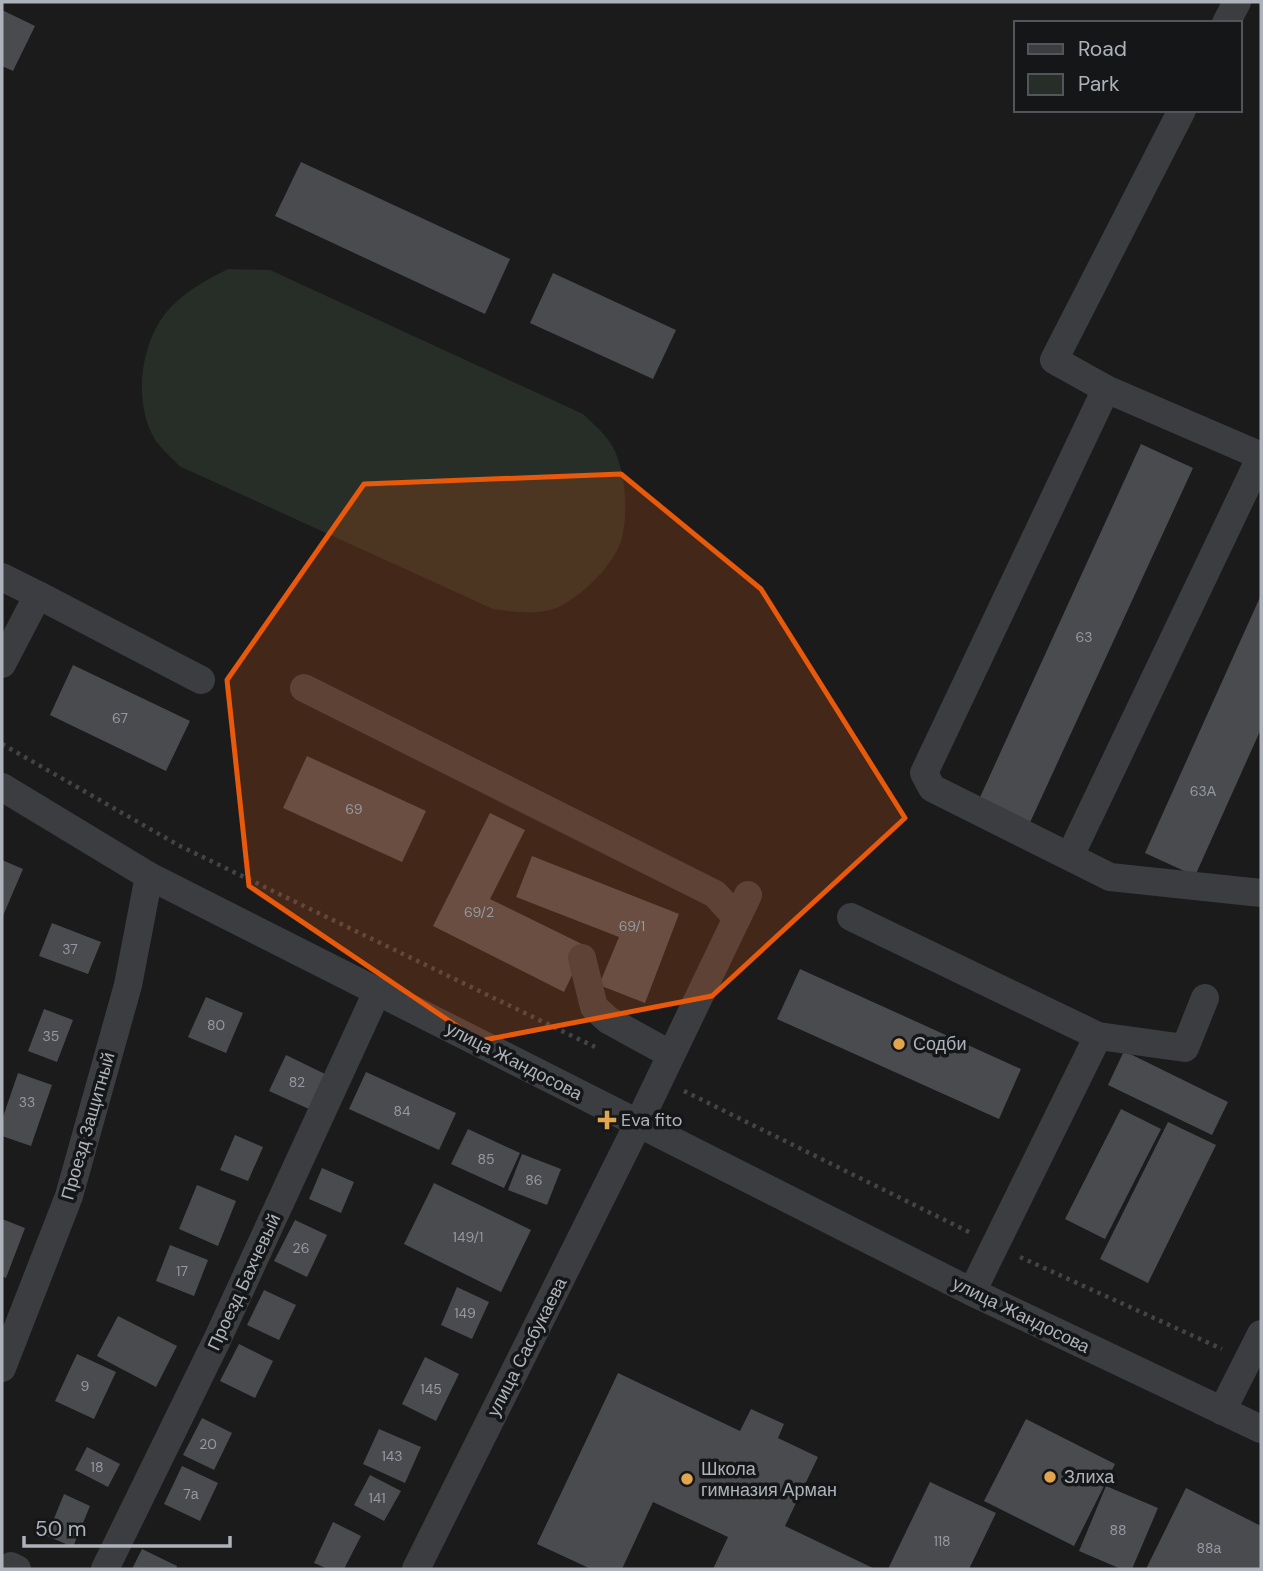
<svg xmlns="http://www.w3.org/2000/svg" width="1263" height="1571" font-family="'DM Sans',sans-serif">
  <rect width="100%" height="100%" fill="#1b1b1c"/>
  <path fill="#272e27" d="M 228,269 L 270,270 L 583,414 C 591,422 602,431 609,441 C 627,465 632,528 615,554 C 604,573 584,592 566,603 C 544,617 517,612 493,609 L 179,466 C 171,457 160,448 154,438 C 132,399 141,335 174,304 C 191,288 208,279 228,269 Z"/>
  <g fill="#4a4b4f">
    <path d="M 2,10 L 35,26 L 13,71 L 2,66 Z"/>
    <path d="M 301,162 L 510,259 L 485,314 L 275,216 Z"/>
    <path d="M 553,273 L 676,330 L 653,379 L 530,323 Z"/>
    <path d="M 1141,444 L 1193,468 L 1027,829 L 976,806 Z"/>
    <path d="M 1261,595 L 1261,729 L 1195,876 L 1145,853 Z"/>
    <path d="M 73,665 L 190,721 L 166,771 L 50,715 Z"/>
    <path d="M 307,756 L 426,811 L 402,862 L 283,808 Z"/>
    <path d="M 490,813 L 525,830 L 490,899 L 586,946 L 564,992 L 433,926 Z"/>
    <path d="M 532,856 L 679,914 L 645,1003 L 599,985 L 619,937 L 516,897 Z"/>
    <path d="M 2,860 L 23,869 L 2,918 Z"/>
    <path d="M 52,923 L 101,942 L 88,974 L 39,956 Z"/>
    <path d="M 800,969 L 1021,1069 L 999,1119 L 777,1019 Z"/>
    <path d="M 206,997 L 243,1013 L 226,1053 L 188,1037 Z"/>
    <path d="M 44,1009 L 73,1020 L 57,1062 L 28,1051 Z"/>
    <path d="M 1124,1051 L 1228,1102 L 1212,1135 L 1108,1085 Z"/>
    <path d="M 286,1055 L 325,1074 L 309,1109 L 269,1091 Z"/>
    <path d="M 366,1072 L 456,1113 L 439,1150 L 349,1109 Z"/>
    <path d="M 18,1073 L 52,1085 L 31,1146 L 2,1136 L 2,1120 Z"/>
    <path d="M 1121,1109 L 1161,1129 L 1105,1239 L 1065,1219 Z"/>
    <path d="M 1168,1122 L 1216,1145 L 1148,1283 L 1100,1259 Z"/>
    <path d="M 468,1129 L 520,1153 L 504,1188 L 451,1164 Z"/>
    <path d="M 235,1135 L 263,1147 L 248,1181 L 220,1170 Z"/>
    <path d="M 522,1154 L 561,1169 L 547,1205 L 508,1190 Z"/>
    <path d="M 322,1168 L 354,1182 L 341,1213 L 309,1199 Z"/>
    <path d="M 434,1183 L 531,1230 L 501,1292 L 404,1244 Z"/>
    <path d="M 197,1185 L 236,1201 L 218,1246 L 179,1229 Z"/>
    <path d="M 2,1219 L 25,1228 L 6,1278 L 2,1276 Z"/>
    <path d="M 295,1220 L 327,1235 L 307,1277 L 274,1261 Z"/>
    <path d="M 170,1245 L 208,1260 L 194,1296 L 156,1281 Z"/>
    <path d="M 457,1287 L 489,1302 L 472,1339 L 441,1325 Z"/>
    <path d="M 264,1290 L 296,1305 L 279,1340 L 247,1325 Z"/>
    <path d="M 118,1316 L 177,1346 L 156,1387 L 97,1356 Z"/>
    <path d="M 239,1344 L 273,1361 L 255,1398 L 220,1381 Z"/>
    <path d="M 77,1354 L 116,1372 L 94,1419 L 55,1401 Z"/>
    <path d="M 425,1357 L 459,1374 L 436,1421 L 402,1404 Z"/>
    <path d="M 618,1373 L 740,1431 L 751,1409 L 784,1424 L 778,1438 L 818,1457 L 785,1526 L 875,1569 L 713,1569 L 728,1537 L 653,1502 L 622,1569 L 591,1569 L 537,1544 Z"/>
    <path d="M 202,1418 L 232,1433 L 214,1470 L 183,1455 Z"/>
    <path d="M 1026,1419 L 1115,1464 L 1074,1546 L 984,1501 Z"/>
    <path d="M 379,1429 L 421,1447 L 405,1483 L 363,1464 Z"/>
    <path d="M 87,1447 L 120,1464 L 108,1487 L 75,1470 Z"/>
    <path d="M 182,1466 L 218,1483 L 200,1521 L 164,1504 Z"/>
    <path d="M 370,1475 L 401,1491 L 384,1521 L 354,1505 Z"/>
    <path d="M 930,1482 L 996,1513 L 969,1569 L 888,1569 Z"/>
    <path d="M 1106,1486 L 1158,1508 L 1132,1569 L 1121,1569 L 1079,1551 Z"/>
    <path d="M 1186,1488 L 1261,1526 L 1261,1569 L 1146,1569 Z"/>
    <path d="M 64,1494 L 90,1506 L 73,1547 L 47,1536 Z"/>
    <path d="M 333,1522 L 361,1536 L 344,1569 L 328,1569 L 314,1563 Z"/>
    <path d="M 142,1549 L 177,1566 L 176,1569 L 132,1569 Z"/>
  </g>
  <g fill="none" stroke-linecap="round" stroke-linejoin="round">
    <g stroke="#424448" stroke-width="4.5" stroke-dasharray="3.5 5" stroke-linecap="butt">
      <path d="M 2,744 L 178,845 L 595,1047"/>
      <path d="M 684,1091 L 971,1233"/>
      <path d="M 1020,1257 L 1222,1349"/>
    </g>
    <g stroke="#3c3d41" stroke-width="28">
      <path d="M 1226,23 L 1237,2"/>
      <path d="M 1182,110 L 1054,360 L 1106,389 L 1261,456"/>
      <path d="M 1106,389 L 924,773 L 932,788 L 1110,877 L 1261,893"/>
      <path d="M 2,577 L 38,595"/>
      <path d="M 2,664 L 38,595 L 201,680"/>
      <path d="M 304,688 L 715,894 L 737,918"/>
      <path d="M 2,787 L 149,876 L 972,1292 L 1261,1429"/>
      <path d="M 1070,856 L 1261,456"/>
      <path d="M 851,917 L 1098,1036 L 1185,1048 L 1205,998"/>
      <path d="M 582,958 L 594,1007 L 608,1020 L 670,1054"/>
      <path d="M 972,1292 L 1098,1036"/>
      <path d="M 2,1368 L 69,1196 L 128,985 L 149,876"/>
      <path d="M 1222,1411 L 1261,1334"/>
      <path d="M 11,1566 L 17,1569"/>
      <path d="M 105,1569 L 217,1340 L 377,992"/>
      <path d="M 416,1569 L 638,1124 L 748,895"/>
    </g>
  </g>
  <path fill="#e8590c" fill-opacity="0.2" stroke="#e8590c" stroke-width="5" stroke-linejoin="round" d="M 621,474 L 761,589 L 905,818 L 712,996 L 479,1041 L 249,886 L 227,680 L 364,484 Z"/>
  <g fill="#e1a54e" stroke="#151617" stroke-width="2.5">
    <circle cx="899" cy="1044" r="7"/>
    <path d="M603.5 1109.5h7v7h7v7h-7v7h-7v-7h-7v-7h7z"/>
    <circle cx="1050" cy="1477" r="7"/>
    <circle cx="687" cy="1479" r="7"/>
  </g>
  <g text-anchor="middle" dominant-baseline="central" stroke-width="7" stroke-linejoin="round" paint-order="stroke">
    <g font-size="14" fill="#9599a0">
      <text x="1084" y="637">63</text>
      <text x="120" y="718">67</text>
      <text x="1203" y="791">63А</text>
      <text x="354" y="809">69</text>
      <text x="479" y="912">69/2</text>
      <text x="632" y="926">69/1</text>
      <text x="70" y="949">37</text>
      <text x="216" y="1025">80</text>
      <text x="51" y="1036">35</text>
      <text x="297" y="1082">82</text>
      <text x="27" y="1102">33</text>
      <text x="402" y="1111">84</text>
      <text x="486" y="1159">85</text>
      <text x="534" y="1180">86</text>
      <text x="468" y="1237">149/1</text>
      <text x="301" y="1248">26</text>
      <text x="182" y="1271">17</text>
      <text x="465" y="1313">149</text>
      <text x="85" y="1386">9</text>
      <text x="431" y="1389">145</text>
      <text x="208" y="1444">20</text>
      <text x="392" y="1456">143</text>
      <text x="97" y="1467">18</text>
      <text x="191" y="1494">7а</text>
      <text x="377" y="1498">141</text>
      <text x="1118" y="1530">88</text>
      <text x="942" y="1541">118</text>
      <text x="1209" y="1548">88а</text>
    </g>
    <g font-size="18" fill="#aeb3bb" stroke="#151617" text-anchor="start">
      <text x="913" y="1044">Содби</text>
      <text x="621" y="1120">Eva fito</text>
      <text x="701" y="1469">Школа<tspan x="701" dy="21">гимназия Арман</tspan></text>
      <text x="1064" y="1477">Злиха</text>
    </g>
    <g font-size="18" fill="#aeb3bb" stroke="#151617">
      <text transform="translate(514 1061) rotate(27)">улица Жандосова</text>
      <text transform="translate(88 1126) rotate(-74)">Проезд Защитный</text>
      <text transform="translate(244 1282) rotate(-65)">Проезд Бахчевый</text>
      <text transform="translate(1021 1315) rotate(26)">улица Жандосова</text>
      <text transform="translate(527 1347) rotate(-63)">улица Сасбукаева</text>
    </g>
  </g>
  <rect width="1263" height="1571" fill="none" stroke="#aeb3bb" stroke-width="7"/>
  <rect x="1014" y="21" width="228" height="91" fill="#151617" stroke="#525559" stroke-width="2"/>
  <rect x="1028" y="44" width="35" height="10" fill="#3c3d41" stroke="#525559" stroke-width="2"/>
  <text x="1078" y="56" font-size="21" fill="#aeb3bb">Road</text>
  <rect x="1028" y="74" width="35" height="21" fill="#272e27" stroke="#525559" stroke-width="2"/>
  <text x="1078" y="91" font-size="21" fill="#aeb3bb">Park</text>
  <path d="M24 1536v10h206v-10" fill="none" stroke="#aeb3bb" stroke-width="3.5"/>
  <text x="35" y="1536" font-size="21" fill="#aeb3bb" stroke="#151617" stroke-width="5" paint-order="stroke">50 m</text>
</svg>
